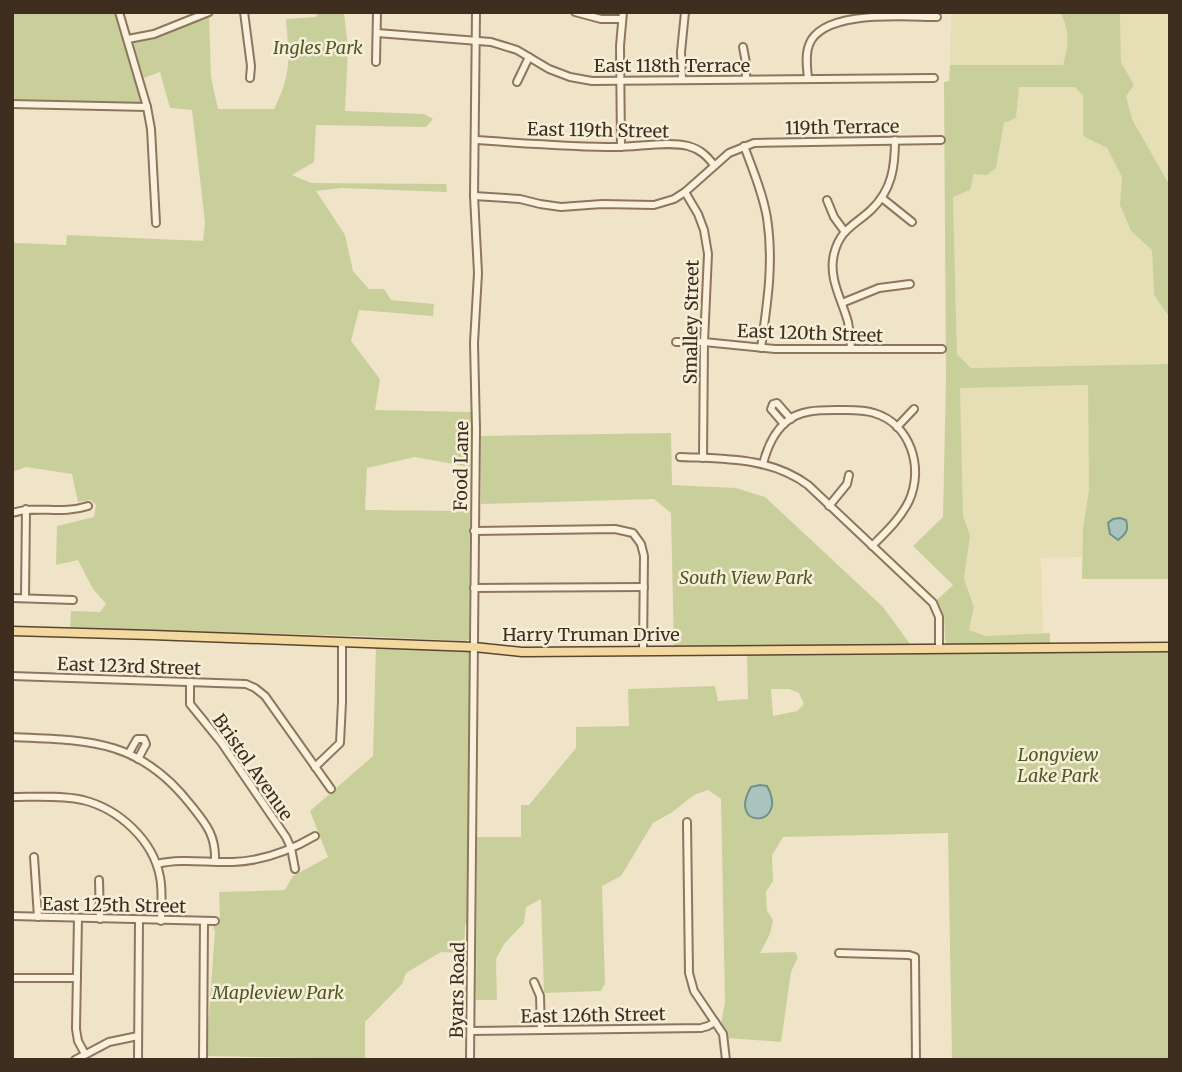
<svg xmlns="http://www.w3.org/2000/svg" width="1182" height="1072" font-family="Merriweather,serif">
  <rect width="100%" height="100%" fill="#f0e4c8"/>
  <g fill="#e6deb5">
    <path d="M 951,12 L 1060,12 L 1066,23 L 1068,48 L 1063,65 L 950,65 Z"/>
    <path d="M 1120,12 L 1170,12 L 1170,186 L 1132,119 L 1126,96 L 1134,85 L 1121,62 Z"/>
    <path d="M 1019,87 L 1075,87 L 1083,96 L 1083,136 L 1107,148 L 1122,177 L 1120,205 L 1131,230 L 1152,250 L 1154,295 L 1170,318 L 1170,364 L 971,368 L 957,354 L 953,197 L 970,190 L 974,174 L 996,168 L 1004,123 L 1016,118 Z"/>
    <path d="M 1088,385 L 1089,490 L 1083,528 L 1082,557 L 1041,558 L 1043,633 L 985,636 L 969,630 L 974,607 L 964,579 L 970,536 L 963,515 L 959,388 Z"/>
  </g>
  <g fill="#c9cf9b" fill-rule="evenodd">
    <path d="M 12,12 L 114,12 L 142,101 L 138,103 L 12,99 Z"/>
    <path d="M 318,12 L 344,12 L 348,48 L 345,111 L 424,114 L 433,119 L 426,127 L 316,125 L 314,162 L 292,175 L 311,183 L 446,184 L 447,192 L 341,188 L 316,191 L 345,235 L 353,271 L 369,289 L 384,289 L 391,300 L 434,304 L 433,316 L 359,310 L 351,341 L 380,379 L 375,410 L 472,412 L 470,467 L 415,457 L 367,468 L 365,510 L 470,511 L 469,639 L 466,641 L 354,636 L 70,628 L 71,611 L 100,612 L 106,604 L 93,589 L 78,560 L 56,565 L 57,526 L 94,517 L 96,505 L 91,500 L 78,502 L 72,474 L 26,467 L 12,472 L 12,241 L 16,243 L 66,245 L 67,235 L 203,241 L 205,222 L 192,110 L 170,108 L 160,72 L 144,78 L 133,42 L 157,37 L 209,16 L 211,77 L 218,109 L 274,109 C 292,73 289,58 286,19 L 316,17 Z"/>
    <path d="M 1060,12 L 1120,12 L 1121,62 L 1134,85 L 1126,96 L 1132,119 L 1170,186 L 1170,318 L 1154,295 L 1152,250 L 1131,231 L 1120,205 L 1122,177 L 1107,148 L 1083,136 L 1083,96 L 1075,87 L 1019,87 L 1016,118 L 1004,123 L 996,168 L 987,175 L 974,174 L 970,190 L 953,197 L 957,354 L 971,368 L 1170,364 L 1170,579 L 1082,579 L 1083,528 L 1089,490 L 1088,385 L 960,388 L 963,515 L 970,536 L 964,579 L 974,607 L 969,630 L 985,636 L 1050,633 L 1050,644 L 947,644 L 945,639 L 944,615 L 937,600 L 953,585 L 913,546 L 943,517 L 946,378 L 944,82 L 949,81 L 950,65 L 1063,65 C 1069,45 1070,30 1060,12 Z"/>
    <path d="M 671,433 L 672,485 L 736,488 L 765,497 L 883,607 L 913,648 L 674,650 L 671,513 L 654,499 L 481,504 L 481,436 Z"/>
    <path d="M 376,646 L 467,650 L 470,654 L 468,922 L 465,925 L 464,953 L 441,952 L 406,973 L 402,984 L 365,1022 L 365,1059 L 206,1056 L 215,931 L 213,928 L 220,917 L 219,892 L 285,890 L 293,876 L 328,857 L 310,811 L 373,756 Z"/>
    <path d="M 1170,651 L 1170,1060 L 952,1060 L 948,833 L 783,837 L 772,855 L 773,881 L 766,892 L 767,911 L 773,920 L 770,934 L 760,953 L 795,952 L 798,957 L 791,972 L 781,1042 L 728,1038 L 721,1024 L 725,1002 L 721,799 L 708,790 L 694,795 L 671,813 L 653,823 L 621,876 L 602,886 L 605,984 L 601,991 L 544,993 L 541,899 L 526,907 L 524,923 L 504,944 L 496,959 L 497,1000 L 476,1000 L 477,837 L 521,837 L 521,805 L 529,805 L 576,748 L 576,727 L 629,726 L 628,689 L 715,686 L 718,701 L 748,699 L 747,654 ZM 771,689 L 789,689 L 799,693 L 804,704 L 797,711 L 773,716 ZM 760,785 L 769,814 L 764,818 L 757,818 L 746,795 L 751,787 Z"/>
  </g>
  <g fill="#a9c4bc" stroke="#6f938a" stroke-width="2">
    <path d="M 1120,518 L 1126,520 C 1129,530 1126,534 1118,540 L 1110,534 L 1108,523 L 1113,519 Z"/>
    <path d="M 760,785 L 767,786 C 790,828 726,830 751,787 Z"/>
  </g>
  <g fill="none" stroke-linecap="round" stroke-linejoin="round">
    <g stroke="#8d765c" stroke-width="10">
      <g id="minor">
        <path d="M 119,12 L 147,107 L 151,129 L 156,223"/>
        <path d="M 244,12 L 251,66 L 250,78"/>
        <path d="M 575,12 L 601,19 L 622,19"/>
        <path d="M 377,33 L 491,42 L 517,50 L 549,69 L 570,77 L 592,81 L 934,78"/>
        <path d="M 128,39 L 154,34 L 209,12"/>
        <path d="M 743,47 L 746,63 L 746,79"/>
        <path d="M 376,62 L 377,12"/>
        <path d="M 808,78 C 807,68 805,55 809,45 C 822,9 905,17 937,17"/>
        <path d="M 682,80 L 681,52 L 685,12"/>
        <path d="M 517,82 L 529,57"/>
        <path d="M 12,104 L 147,107"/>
        <path d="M 475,140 C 523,143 570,147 617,147 C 638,147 669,141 688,146 C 700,149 707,156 714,165"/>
        <path d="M 744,146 C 753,170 763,194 767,218 C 774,263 767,305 761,348"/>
        <path d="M 621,147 L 620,46 L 623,12"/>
        <path d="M 685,192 L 698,214 L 704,230 L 708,254 L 704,342 L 703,458"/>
        <path d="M 474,196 L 520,199 L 540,204 L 561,207 L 602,204 L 654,205 L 674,199 L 685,192 L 729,153 L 754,143 L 941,140"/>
        <path d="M 882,198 L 912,222"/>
        <path d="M 827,200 L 834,217 L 845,232"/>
        <path d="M 842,303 L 879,288 L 910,284"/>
        <path d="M 676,342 L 704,342 L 775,349 L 942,349"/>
        <path d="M 851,349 C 851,340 850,331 848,322 C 842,300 828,278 834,254 C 840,229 855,225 871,210 C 892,190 895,167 895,140"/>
        <path d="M 784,424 L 771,409 L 773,404 L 777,403 L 791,419"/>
        <path d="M 897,427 L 914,409"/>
        <path d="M 680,457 C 725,459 770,457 808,485 L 933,603 L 939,617 L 939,648"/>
        <path d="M 763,464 C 767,448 773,433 786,422 C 799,410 819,410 836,410 C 849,410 862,409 874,413 C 911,424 924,468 909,501 C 900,519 886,532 872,546"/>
        <path d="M 829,506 L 847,484 L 849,475"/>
        <path d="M 12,513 C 38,505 60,515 88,506"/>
        <path d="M 474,531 L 615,529 L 633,533 L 641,544 L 644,556 L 643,651"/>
        <path d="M 474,588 L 644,587"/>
        <path d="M 12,598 L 73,600"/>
        <path d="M 25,598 L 26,509"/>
        <path d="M 12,676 L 246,684 L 255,688 L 265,696 L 331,789"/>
        <path d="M 190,682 L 190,704 L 221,742 L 286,837 L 291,848 L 295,869"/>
        <path d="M 12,737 C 88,740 139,739 190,804 C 206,824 216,835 215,861"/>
        <path d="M 129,753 L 137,739 L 144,739 L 146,744 L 138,759"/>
        <path d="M 315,767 L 340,743 L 342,702 L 342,642"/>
        <path d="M 12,797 C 35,797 60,795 83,800 C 119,809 153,840 160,877 C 163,891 161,906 161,921"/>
        <path d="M 687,822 L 689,973 L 694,991 L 723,1034 L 726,1060"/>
        <path d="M 34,857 L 38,917"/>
        <path d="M 157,864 C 182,858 207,863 233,862 C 262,861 291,850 315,836"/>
        <path d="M 99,880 L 100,919"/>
        <path d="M 12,916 L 215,921"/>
        <path d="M 78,918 L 76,1029 L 78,1041 L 85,1054"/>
        <path d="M 839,953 L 909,955 L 915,957 L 916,1060"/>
        <path d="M 12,978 L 77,978"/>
        <path d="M 534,982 L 540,996 L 541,1030"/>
        <path d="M 471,1031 L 701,1028 L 708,1026 L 715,1022"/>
        <path d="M 75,1060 L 109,1042 L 138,1036"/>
        <path d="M 138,1060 L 139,920"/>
        <path d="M 203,1060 L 204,921"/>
        <path d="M 470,1060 L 476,429 L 474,343 L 478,273 L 474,196 L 476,12"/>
      </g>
    </g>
    <g stroke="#5b4430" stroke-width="11">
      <path id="major" d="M 12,631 L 152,635 L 474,647 L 522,652 L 1170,647"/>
    </g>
    <use href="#minor" stroke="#faf1dc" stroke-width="6"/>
    <use href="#major" stroke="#f3d9a0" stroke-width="8"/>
  </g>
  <g text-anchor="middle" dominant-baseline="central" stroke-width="5" stroke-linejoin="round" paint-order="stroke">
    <g font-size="18" font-style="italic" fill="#4d5a26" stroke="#f7eed8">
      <text x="318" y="47">Ingles Park</text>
      <text x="746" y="577">South View Park</text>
      <text x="1058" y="754">Longview<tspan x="1058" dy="21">Lake Park</tspan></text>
      <text x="278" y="992">Mapleview Park</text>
    </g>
    <g font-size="18" fill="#3d2e20" stroke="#f7eed8">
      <text x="672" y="65">East 118th Terrace</text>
      <text transform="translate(842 127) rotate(-1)">119th Terrace</text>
      <text transform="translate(598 130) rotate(1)">East 119th Street</text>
      <text transform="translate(691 322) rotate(-89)">Smalley Street</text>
      <text transform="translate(810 333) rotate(2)">East 120th Street</text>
      <text transform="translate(461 466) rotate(-89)">Food Lane</text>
      <text x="591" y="634">Harry Truman Drive</text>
      <text transform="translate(129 666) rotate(2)">East 123rd Street</text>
      <text transform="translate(253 767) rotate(55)">Bristol Avenue</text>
      <text transform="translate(114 905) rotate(1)">East 125th Street</text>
      <text transform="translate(457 990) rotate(-89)">Byars Road</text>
      <text transform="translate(593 1015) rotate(-1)">East 126th Street</text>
    </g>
  </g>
  <rect width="1182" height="1072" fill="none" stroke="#3d2e20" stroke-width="28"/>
</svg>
